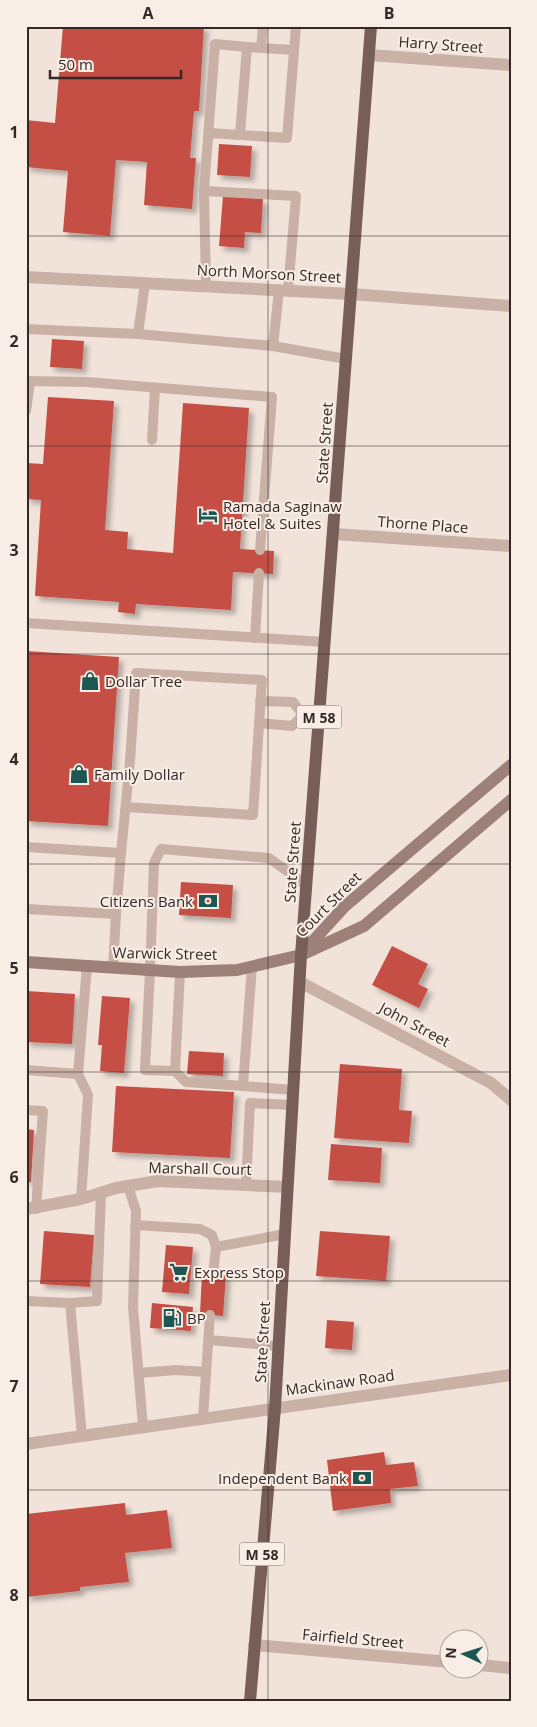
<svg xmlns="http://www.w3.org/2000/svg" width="537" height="1727" font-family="'Open Sans',sans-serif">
  <defs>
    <filter id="shadow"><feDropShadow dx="4.5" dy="4.5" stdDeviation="2.5" flood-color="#0004"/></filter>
  </defs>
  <rect width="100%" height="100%" fill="#f1e3da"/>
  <g fill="#c55044" filter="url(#shadow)">
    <path d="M 63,26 L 204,26 L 199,111 L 194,111 L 190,158 L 196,158 L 192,209 L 144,205 L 147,162 L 116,160 L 110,236 L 63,232 L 68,171 L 26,167 L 26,120 L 55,123 Z"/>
    <path d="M 219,144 L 252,146 L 250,177 L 217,175 Z"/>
    <path d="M 223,196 L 263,199 L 261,233 L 245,232 L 244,248 L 219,246 Z"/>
    <path d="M 52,339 L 84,341 L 82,369 L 50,367 Z"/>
    <path d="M 48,397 L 114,401 L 105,530 L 128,532 L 127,549 L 173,553 L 183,403 L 249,408 L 240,549 L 274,551 L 273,574 L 233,572 L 231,610 L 136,604 L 135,614 L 118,612 L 119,602 L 35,596 L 41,500 L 26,499 L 26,463 L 43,464 Z"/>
    <path d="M 26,651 L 119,657 L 108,826 L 26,821 Z"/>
    <path d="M 181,882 L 233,885 L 231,918 L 179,915 Z"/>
    <path d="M 392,946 L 428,964 L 418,984 L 428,989 L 419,1008 L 372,985 Z"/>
    <path d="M 26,991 L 75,994 L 72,1044 L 26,1042 Z"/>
    <path d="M 102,996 L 130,998 L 124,1073 L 100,1071 L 102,1045 L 98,1045 Z"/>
    <path d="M 189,1051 L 224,1053 L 223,1076 L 187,1074 Z"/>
    <path d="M 340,1064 L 402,1069 L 399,1110 L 412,1111 L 409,1143 L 334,1138 Z"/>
    <path d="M 116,1086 L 234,1092 L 230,1158 L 112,1152 Z"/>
    <path d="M 26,1129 L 34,1130 L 31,1182 L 26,1182 Z"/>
    <path d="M 331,1144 L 382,1148 L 380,1183 L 328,1180 Z"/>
    <path d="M 44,1231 L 94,1235 L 90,1287 L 40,1284 Z"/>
    <path d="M 320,1231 L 390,1236 L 386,1281 L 316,1276 Z"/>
    <path d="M 166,1245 L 193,1247 L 189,1294 L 162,1292 Z"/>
    <path d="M 202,1273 L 226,1275 L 223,1316 L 200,1314 Z"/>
    <path d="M 152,1303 L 193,1307 L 191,1331 L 150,1328 Z"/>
    <path d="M 327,1320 L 354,1322 L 352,1350 L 325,1348 Z"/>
    <path d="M 384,1452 L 386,1465 L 414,1462 L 418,1486 L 390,1489 L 391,1503 L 333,1511 L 327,1460 Z"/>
    <path d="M 125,1503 L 126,1515 L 167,1510 L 172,1548 L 125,1553 L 129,1582 L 80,1587 L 80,1591 L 26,1597 L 26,1514 Z"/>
  </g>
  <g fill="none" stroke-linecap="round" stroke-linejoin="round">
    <g stroke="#c9b1a6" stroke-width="10">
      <path d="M 261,48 L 263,26"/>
      <path d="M 209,133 L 287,138 L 296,26"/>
      <path d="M 240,134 L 247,47 L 294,50"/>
      <path d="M 204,191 L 215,44 L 247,47"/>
      <path d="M 206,286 L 204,191 L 296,196 L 288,290"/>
      <path d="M 26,329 L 138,334 L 145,283"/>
      <path d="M 138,334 L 273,346 L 346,359"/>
      <path d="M 273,346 L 279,290"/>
      <path d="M 26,381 L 87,382 L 272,397 L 260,550"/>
      <path d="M 26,411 L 30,382"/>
      <path d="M 152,440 L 155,388"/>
      <path d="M 26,623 L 325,642"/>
      <path d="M 255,638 L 259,573"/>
      <path d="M 260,701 L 293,702 L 303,715"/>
      <path d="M 259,723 L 292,726 L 303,715 L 319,716"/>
      <path d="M 26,847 L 121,853 L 116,914"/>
      <path d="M 121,853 L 130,761 L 136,673 L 262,680 L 253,815 L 126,807"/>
      <path d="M 26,909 L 116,914 L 113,968"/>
      <path d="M 252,966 L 243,1086 L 293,1090"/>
      <path d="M 180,972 L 175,1071 L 145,1070 L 150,971 L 154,863 L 161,849 L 269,858 L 306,885"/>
      <path d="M 26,1070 L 78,1074 L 87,966"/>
      <path d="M 175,1071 L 186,1082 L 243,1086"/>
      <path d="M 78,1074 L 88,1095 L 81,1199"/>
      <path d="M 26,1110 L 43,1111 L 36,1209"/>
      <path d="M 246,1185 L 250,1103 L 292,1105"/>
      <path d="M 128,1186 L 136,1211 L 133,1307 L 143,1427"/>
      <path d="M 135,1225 L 200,1229 L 212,1235 L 216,1247 L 213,1274"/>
      <path d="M 216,1247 L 285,1234"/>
      <path d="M 26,1301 L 70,1303 L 82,1436"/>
      <path d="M 70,1303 L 97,1301 L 101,1193"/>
      <path d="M 209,1340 L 278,1346"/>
      <path d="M 139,1373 L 176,1370 L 206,1372"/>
      <path d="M 203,1418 L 210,1315"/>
    </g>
    <g stroke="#c9b1a6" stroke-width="12">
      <path d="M 369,55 L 511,65"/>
      <path d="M 26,277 L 351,294 L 511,306"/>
      <path d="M 334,534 L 511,546"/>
      <path d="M 300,982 L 491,1083 L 511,1100"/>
      <path d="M 26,1209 L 81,1199 L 116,1188 L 158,1181 L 287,1187"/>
      <path d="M 254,1645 L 450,1662"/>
      <path d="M 480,1665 L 511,1668"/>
    </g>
    <path stroke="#c9b1a6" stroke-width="12" d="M 26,1444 L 511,1375"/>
    <g stroke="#9d8077" stroke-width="12">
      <path d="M 304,951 L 344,907 L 511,765"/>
      <path d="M 26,962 L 180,972 L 237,970 L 301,955 L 364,926 L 511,800"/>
    </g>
    <path stroke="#775e58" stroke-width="12" d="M 250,1701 L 275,1408 L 301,955 L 371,26"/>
  </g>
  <path fill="none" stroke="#352927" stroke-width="1" stroke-opacity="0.55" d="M 268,26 L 268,1701M 26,236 L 511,236M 26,446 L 511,446M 26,654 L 511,654M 26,864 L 511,864M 26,1072 L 511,1072M 26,1281 L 511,1281M 26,1490 L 511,1490"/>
  <defs>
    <g id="hotel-bare" transform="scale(1.5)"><path d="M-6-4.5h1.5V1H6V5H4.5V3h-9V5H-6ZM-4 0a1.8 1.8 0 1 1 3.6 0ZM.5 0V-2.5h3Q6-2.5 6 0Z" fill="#1d5652" stroke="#f9eee6" stroke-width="2.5" paint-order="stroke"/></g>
    <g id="shop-bare" transform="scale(1.5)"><path d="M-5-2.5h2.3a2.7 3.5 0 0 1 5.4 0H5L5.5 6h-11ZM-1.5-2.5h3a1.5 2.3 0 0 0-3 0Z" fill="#1d5652" stroke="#f9eee6" stroke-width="2.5" paint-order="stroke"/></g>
    <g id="bank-bare" transform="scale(1.5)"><path d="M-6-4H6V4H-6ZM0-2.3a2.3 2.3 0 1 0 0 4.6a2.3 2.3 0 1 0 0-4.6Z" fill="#1d5652" stroke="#f9eee6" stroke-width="2.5" paint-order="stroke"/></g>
    <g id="supermarket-bare" transform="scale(1.5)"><path d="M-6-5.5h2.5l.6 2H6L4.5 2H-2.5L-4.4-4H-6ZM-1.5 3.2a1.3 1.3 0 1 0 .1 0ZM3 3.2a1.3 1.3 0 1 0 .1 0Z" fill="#1d5652" stroke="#f9eee6" stroke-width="2.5" paint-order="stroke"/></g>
    <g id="fuel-bare" transform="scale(1.5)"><path d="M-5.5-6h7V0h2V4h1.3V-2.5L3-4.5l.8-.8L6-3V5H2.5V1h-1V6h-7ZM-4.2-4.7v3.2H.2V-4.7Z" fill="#1d5652" stroke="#f9eee6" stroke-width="2.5" paint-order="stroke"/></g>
  </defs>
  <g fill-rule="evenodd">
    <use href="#hotel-bare" x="208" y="515"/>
    <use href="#shop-bare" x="90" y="681"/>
    <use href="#shop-bare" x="79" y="774"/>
    <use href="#bank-bare" x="208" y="901"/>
    <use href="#supermarket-bare" x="179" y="1272"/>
    <use href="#fuel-bare" x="172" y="1318"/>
    <use href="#bank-bare" x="362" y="1478"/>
  </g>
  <g text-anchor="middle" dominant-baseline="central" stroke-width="4" stroke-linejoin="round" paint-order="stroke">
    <g fill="#f9eee6" stroke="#706460" stroke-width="1">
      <rect x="296.5" y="705.5" width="45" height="23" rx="4"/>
      <rect x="239.5" y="1542.5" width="45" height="23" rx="4"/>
    </g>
    <g font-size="14" font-weight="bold" fill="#352927">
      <text x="319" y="717">M 58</text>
      <text x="262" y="1554">M 58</text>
    </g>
    <g font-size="15" fill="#352927" stroke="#f9eee6">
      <text transform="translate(441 44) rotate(4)">Harry Street</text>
      <text transform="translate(269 273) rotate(3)">North Morson Street</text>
      <text transform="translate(324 443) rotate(-86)">State Street</text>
      <text transform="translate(423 524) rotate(4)">Thorne Place</text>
      <text transform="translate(292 862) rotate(-86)">State Street</text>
      <text transform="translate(328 904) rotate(-45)">Court Street</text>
      <text transform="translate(165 953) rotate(1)">Warwick Street</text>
      <text transform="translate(415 1024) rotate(28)">John Street</text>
      <text transform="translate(200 1168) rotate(1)">Marshall Court</text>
      <text transform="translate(262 1342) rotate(-87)">State Street</text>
      <text transform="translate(340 1382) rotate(-8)">Mackinaw Road</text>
      <text transform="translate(353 1638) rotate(5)">Fairfield Street</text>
    </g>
    <g font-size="15" fill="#352927" stroke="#f9eee6" text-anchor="start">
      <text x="223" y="506">Ramada Saginaw<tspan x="223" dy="17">Hotel &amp; Suites</tspan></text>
      <text x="105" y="681">Dollar Tree</text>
      <text x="94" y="774">Family Dollar</text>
      <text x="193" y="901" text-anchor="end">Citizens Bank</text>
      <text x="194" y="1272">Express Stop</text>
      <text x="187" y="1318">BP</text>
      <text x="347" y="1478" text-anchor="end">Independent Bank</text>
    </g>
  </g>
  <rect width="537" height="1727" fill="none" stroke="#f9eee6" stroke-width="55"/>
  <g transform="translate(464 1654) rotate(274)"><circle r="24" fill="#f9eee6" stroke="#ab9f9a"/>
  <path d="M0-4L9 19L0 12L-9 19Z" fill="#1d5652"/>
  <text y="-8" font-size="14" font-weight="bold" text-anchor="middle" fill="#352927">N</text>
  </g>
  <path d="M50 70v8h131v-8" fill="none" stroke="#352927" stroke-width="2.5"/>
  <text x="58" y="70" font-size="15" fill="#352927" stroke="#f9eee6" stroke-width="4" paint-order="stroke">50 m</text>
  <rect x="28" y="28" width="482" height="1672" fill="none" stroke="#352927" stroke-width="2"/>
  <g font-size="16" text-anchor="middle" font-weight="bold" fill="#352927">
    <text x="148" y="19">A</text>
    <text x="389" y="19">B</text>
    <text x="14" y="138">1</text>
    <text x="14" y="347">2</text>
    <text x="14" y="556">3</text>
    <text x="14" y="765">4</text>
    <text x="14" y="974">5</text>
    <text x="14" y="1183">6</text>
    <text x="14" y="1392">7</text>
    <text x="14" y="1601">8</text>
  </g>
</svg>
